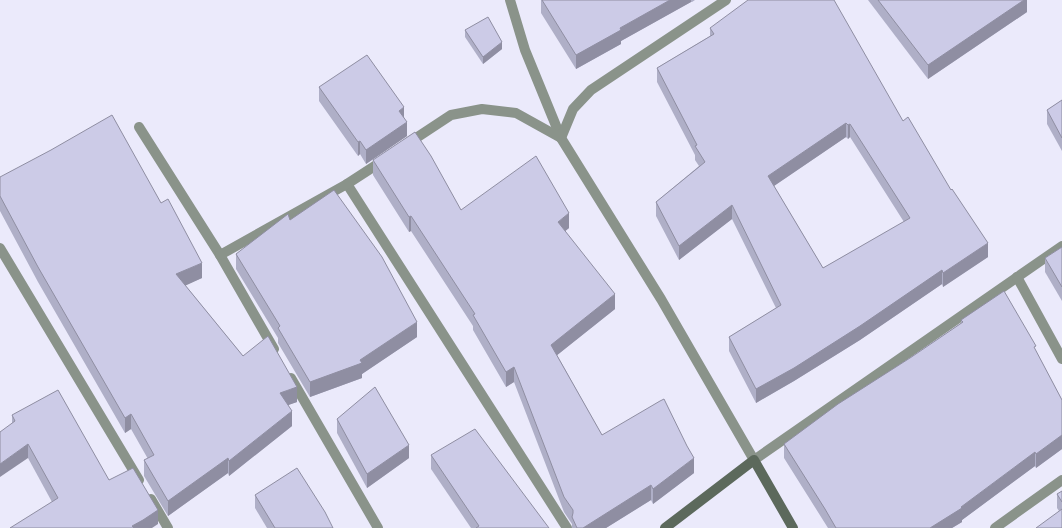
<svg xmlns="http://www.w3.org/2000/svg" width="1062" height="528" font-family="'Open Sans',sans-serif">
  <rect width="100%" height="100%" fill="#ebeafb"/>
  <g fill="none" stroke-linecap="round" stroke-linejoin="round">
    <g stroke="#8a938a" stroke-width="10">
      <path d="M 510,0 L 525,50 L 561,138 L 661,299 L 754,460 L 1062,246"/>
      <path d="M 139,127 L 220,255 L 274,349"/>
      <path d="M 407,144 L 451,115 L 482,109 L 516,113 L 561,138 L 573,109 L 591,90 L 726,0"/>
      <path d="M 347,184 L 567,528"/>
      <path d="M 0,248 L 139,480"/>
      <path d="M 220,255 L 347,184 L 384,160"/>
      <path d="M 1017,277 L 1062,359"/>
      <path d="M 291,378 L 378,528"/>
      <path d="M 151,499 L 168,528"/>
      <path d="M 995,528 L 1062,480"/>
    </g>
    <path stroke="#5c695c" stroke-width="10" d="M 665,528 L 754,460 L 793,528"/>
  </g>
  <g fill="#afafc7" fill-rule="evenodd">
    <path d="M 541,0 L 695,0 L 692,2 L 691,2 L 621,41 L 621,44 L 576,69 L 541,13 Z"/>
    <path d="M 868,0 L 1027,0 L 1027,12 L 928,79 Z"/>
    <path d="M 710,28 L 903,121 L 988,257 L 943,287 L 942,284 L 860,340 L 794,381 L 756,403 L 729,351 L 729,337 L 776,308 L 732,219 L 679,260 L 656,216 L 656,202 L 699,166 L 695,160 L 695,155 L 657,82 L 657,68 L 710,36 ZM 846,137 L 848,139 L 850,137 L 904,222 L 823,268 L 774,186 Z"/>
    <path d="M 465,30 L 502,49 L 483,64 L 465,37 Z"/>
    <path d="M 319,87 L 404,117 L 407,136 L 366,164 L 360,154 L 358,156 L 319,101 Z"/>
    <path d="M 1062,100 L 1062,151 L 1047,124 L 1047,110 Z"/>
    <path d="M 373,160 L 461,210 L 569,228 L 565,231 L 615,309 L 557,355 L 602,435 L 694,473 L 653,504 L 651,500 L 606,528 L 572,528 L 572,524 L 564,512 L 514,382 L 506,387 L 473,330 L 473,326 L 411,231 L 409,232 L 373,175 Z"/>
    <path d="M 0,177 L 202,278 L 185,285 L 243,356 L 297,402 L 288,405 L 292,426 L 229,476 L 228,473 L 168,516 L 144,476 L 144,460 L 148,459 L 131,429 L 125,433 L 38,282 L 0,211 Z"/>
    <path d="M 290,220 L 417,337 L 362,374 L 362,378 L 310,397 L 278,343 L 278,338 L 236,269 L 236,254 Z"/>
    <path d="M 1062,247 L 1062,301 L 1045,272 L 1045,258 Z"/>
    <path d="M 961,320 L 1036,351 L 1062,400 L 1062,449 L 1036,468 L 1035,466 L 962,520 L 962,522 L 952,528 L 828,528 L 784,458 L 784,444 L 910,359 L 910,358 L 961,323 Z"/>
    <path d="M 12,415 L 109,480 L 158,524 L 52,502 L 28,458 L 12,423 Z"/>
    <path d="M 337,419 L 409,458 L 367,488 L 337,433 Z"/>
    <path d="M 431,455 L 549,528 L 471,528 L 431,469 Z"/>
    <path d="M 1062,491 L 1062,528 L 1059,511 L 1057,508 L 1057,494 Z"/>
    <path d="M 255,495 L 333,528 L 267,528 L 255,508 Z"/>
  </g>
  <g fill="#8f8ea2">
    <path d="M 670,0 L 691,0 L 691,2 L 621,41 L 621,44 L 576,69 L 576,55 L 620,28 Z"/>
    <path d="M 1024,0 L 1027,0 L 1027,12 L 928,79 L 928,65 Z"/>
    <path d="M 502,42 L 502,49 L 483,64 L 483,57 Z"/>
    <path d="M 404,107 L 404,121 L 399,111 Z"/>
    <path d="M 407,122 L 407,136 L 366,164 L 366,150 Z"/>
    <path d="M 846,123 L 846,137 L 768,190 L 768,176 Z"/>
    <path d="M 850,124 L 850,137 L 848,139 L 848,125 Z"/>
    <path d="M 360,141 L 360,154 L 358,156 L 358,142 Z"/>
    <path d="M 732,205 L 732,219 L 679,260 L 679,246 Z"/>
    <path d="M 569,213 L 569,228 L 558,237 L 558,222 Z"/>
    <path d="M 411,216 L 411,231 L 409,232 L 409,217 Z"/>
    <path d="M 988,243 L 988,257 L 943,287 L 943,273 Z"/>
    <path d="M 202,263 L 202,278 L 176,290 L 176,274 Z"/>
    <path d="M 942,270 L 942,284 L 860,340 L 794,381 L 756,403 L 756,389 Z"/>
    <path d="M 615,294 L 615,309 L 551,360 L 551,345 Z"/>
    <path d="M 417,322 L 417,337 L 362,374 L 362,378 L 310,397 L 310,382 L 360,360 Z"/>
    <path d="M 514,367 L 514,382 L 506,387 L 506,372 Z"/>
    <path d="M 297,387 L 297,402 L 280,408 L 280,393 Z"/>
    <path d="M 292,411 L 292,426 L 229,476 L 229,461 Z"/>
    <path d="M 131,414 L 131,429 L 125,433 L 125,418 Z"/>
    <path d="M 1062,435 L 1062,449 L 1036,468 L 1036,454 Z"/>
    <path d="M 28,444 L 28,458 L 0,477 L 0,464 Z"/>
    <path d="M 409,445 L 409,458 L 367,488 L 367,474 Z"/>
    <path d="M 1035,452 L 1035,466 L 962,520 L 962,522 L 952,528 L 930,528 L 961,507 Z"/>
    <path d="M 228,458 L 228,473 L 168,516 L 168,501 Z"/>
    <path d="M 694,458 L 694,473 L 653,504 L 653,489 Z"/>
    <path d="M 651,485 L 651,500 L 606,528 L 583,528 Z"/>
    <path d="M 158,510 L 158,524 L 152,528 L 132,528 L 132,526 Z"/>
  </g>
  <g fill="#cccbe7" stroke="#8f8ea2" fill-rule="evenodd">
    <path d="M 542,0 L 670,0 L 620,28 L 621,30 L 576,55 Z"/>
    <path d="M 748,0 L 834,0 L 903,121 L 908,117 L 951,190 L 952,189 L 988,243 L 943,273 L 942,270 L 860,326 L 794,368 L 756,389 L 729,337 L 781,305 L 732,205 L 679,246 L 656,202 L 705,162 L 695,146 L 697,145 L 657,68 L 714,34 L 710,28 ZM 846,123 L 848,125 L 850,124 L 910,218 L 823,268 L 768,176 Z"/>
    <path d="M 878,0 L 1024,0 L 928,65 Z"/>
    <path d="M 488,17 L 502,42 L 483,57 L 465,30 Z"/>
    <path d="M 367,55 L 404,107 L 399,111 L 407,122 L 366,150 L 360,141 L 358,142 L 319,87 Z"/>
    <path d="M 1062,100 L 1062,138 L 1047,110 Z"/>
    <path d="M 112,115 L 161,203 L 168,199 L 202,263 L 176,274 L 243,356 L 268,336 L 297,387 L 280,393 L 292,411 L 229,461 L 228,458 L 168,501 L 144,460 L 154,455 L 131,414 L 125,418 L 38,267 L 0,196 L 0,177 L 51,150 Z"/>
    <path d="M 415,132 L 431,156 L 461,210 L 536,156 L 569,213 L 558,222 L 615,294 L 551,345 L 602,435 L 660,401 L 664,399 L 687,446 L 694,458 L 653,489 L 651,485 L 583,528 L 577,528 L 572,517 L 573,513 L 573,510 L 564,497 L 514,367 L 506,372 L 473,315 L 475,314 L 411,216 L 409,217 L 373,160 Z"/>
    <path d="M 334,190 L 382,257 L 417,322 L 360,360 L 362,363 L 310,382 L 278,328 L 280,326 L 236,254 L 288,214 L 290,220 Z"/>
    <path d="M 1062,247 L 1062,287 L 1045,258 Z"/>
    <path d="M 1004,291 L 1036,346 L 1034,347 L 1062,400 L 1062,435 L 1036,454 L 1035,452 L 961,507 L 962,508 L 930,528 L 836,528 L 825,509 L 784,444 L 838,404 L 910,358 L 963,322 L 961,320 Z"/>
    <path d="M 375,387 L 409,445 L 367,474 L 337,419 Z"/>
    <path d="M 58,390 L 109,480 L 133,468 L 158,510 L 143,520 L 132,526 L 134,528 L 10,528 L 58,498 L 28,444 L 0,464 L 0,432 L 15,421 L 12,415 Z"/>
    <path d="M 475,429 L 549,528 L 476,528 L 479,526 L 431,455 Z"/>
    <path d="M 297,468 L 325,512 L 333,528 L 275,528 L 255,495 Z"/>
    <path d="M 1062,491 L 1062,502 L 1057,494 Z"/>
    <path d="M 1062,509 L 1062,528 L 1036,528 Z"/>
  </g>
</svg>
